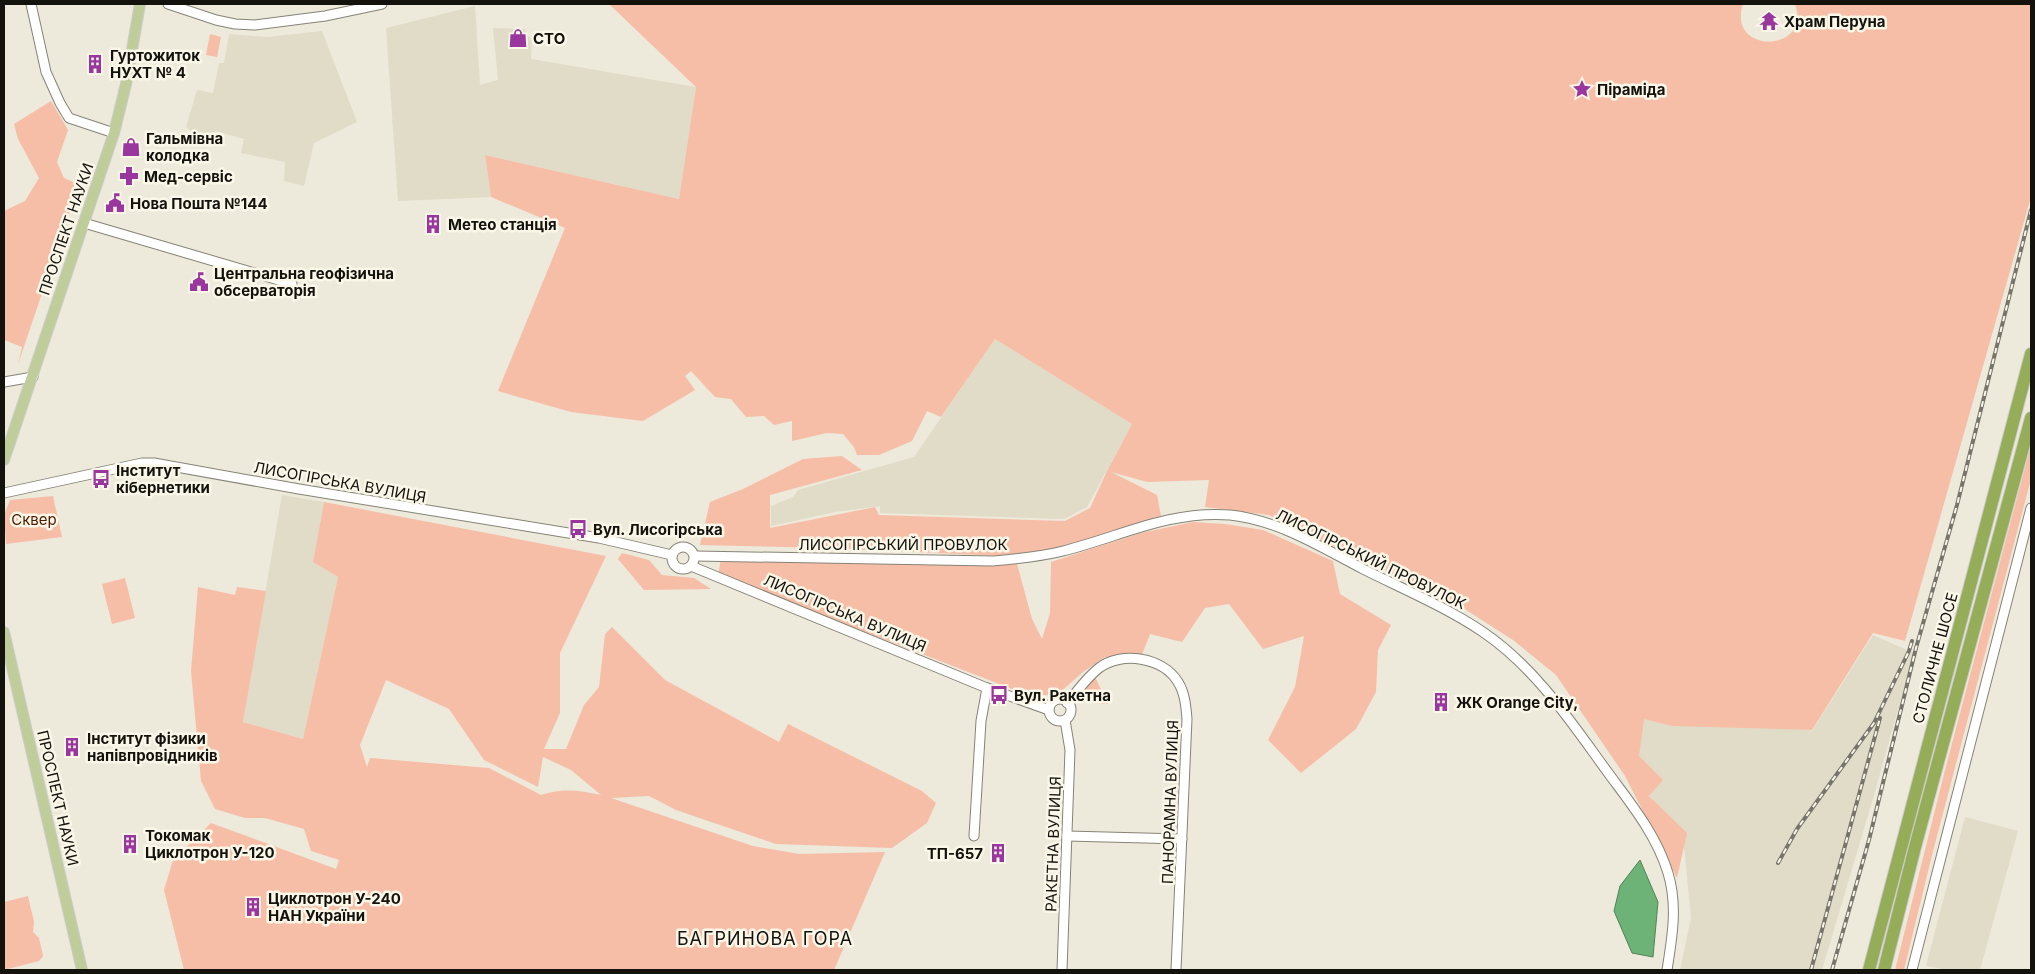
<svg xmlns="http://www.w3.org/2000/svg" width="2035" height="974" font-family="Inter,sans-serif">
  <rect width="100%" height="100%" fill="#ede9db"/>
  <g fill="#e1dcc7">
    <path d="M 475,6 L 480,85 L 498,80 L 493,28 L 525,29 L 526,36 L 532,38 L 531,59 L 696,87 L 679,199 L 485,155 L 491,197 L 398,201 L 386,28 Z"/>
    <path d="M 322,31 L 357,122 L 314,143 L 304,186 L 284,181 L 285,162 L 241,153 L 244,139 L 215,131 L 211,141 L 190,137 L 191,131 L 186,127 L 197,90 L 213,93 L 219,63 L 224,63 L 229,34 L 267,37 Z"/>
    <path d="M 995,339 L 1132,424 L 1087,507 L 1064,519 L 880,513 L 880,506 L 835,512 L 771,526 L 771,506 L 793,497 L 798,490 L 914,457 Z"/>
    <path d="M 282,495 L 324,502 L 313,562 L 338,577 L 303,739 L 243,722 Z"/>
    <path d="M 1873,635 L 1914,653 L 1872,802 L 1822,970 L 1680,970 L 1691,918 L 1683,835 L 1621,762 L 1601,682 L 1812,731 Z"/>
    <path d="M 1965,817 L 2018,831 L 1980,970 L 1948,970 L 1926,966 Z"/>
  </g>
  <g fill="#f6bea7" fill-rule="evenodd">
    <path d="M 603,4 L 1743,4 C 1726,55 1813,53 1795,4 L 2031,4 L 2031,197 L 1905,641 L 1873,633 L 1812,730 L 1672,726 L 1644,719 L 1639,756 L 1663,780 L 1649,796 L 1687,833 L 1677,878 L 1625,776 L 1556,675 L 1513,640 L 1463,608 L 1269,515 L 1205,507 L 1209,480 L 1147,482 L 1111,472 L 1157,495 L 1161,516 L 1061,548 L 1002,556 L 826,548 L 700,545 L 710,502 L 743,489 L 803,459 L 842,456 L 862,470 L 770,495 L 770,528 L 875,507 L 879,515 L 1065,521 L 1090,508 L 1107,471 L 1132,424 L 995,339 L 941,417 L 927,411 L 912,441 L 879,455 L 857,455 L 854,447 L 843,434 L 827,433 L 792,441 L 792,421 L 774,425 L 764,416 L 746,417 L 731,399 L 715,397 L 691,371 L 685,376 L 695,390 L 643,421 L 571,412 L 498,391 L 565,228 L 491,197 L 485,155 L 679,199 L 696,87 L 610,5 Z"/>
    <path d="M 210,34 L 221,37 L 217,57 L 206,55 Z"/>
    <path d="M 51,101 L 68,130 L 57,162 L 64,178 L 73,182 L 74,186 L 68,207 L 71,208 L 18,364 L 22,347 L 4,340 L 4,211 L 25,201 L 39,178 L 18,139 L 14,124 Z"/>
    <path d="M 2031,445 L 2031,479 L 1932,855 L 1904,970 L 1895,970 L 1945,770 Z"/>
    <path d="M 53,496 L 62,537 L 6,544 L 4,515 L 10,500 Z"/>
    <path d="M 324,502 L 606,556 L 560,653 L 560,713 L 544,749 L 566,749 L 584,705 L 599,687 L 605,634 L 612,627 L 665,680 L 779,742 L 788,724 L 922,791 L 936,803 L 927,823 L 892,848 L 776,844 L 676,810 L 649,796 L 611,798 L 753,846 L 799,854 L 885,852 L 834,970 L 184,970 L 164,890 L 173,860 L 211,823 L 336,869 L 339,860 L 311,851 L 304,829 L 265,818 L 245,818 L 215,809 L 201,781 L 191,671 L 198,587 L 235,595 L 237,587 L 266,591 L 243,722 L 303,739 L 338,577 L 313,562 ZM 386,680 L 449,709 L 484,760 L 538,787 L 543,757 L 571,770 L 601,795 C 578,790 563,788 541,795 L 489,768 L 370,758 L 367,767 L 360,745 Z"/>
    <path d="M 1193,522 L 1225,524 L 1263,530 L 1333,561 L 1340,594 L 1391,625 L 1378,650 L 1376,692 L 1356,729 L 1301,773 L 1268,740 L 1295,687 L 1304,636 L 1263,649 L 1229,604 L 1205,608 L 1182,642 L 1150,634 L 1141,657 L 1105,657 L 1083,672 L 1057,695 L 1028,695 L 718,575 L 721,559 L 1017,564 L 1032,619 L 1042,639 L 1050,613 L 1051,562 L 1141,533 Z"/>
    <path d="M 622,553 L 649,560 L 662,575 L 694,578 L 711,589 L 644,590 L 618,559 Z"/>
    <path d="M 125,578 L 135,618 L 112,624 L 102,584 Z"/>
    <path d="M 1095,677 L 1108,704 L 1089,703 L 1082,691 Z"/>
    <path d="M 28,896 L 34,922 L 33,932 L 39,938 L 43,956 L 39,961 L 4,970 L 4,902 Z"/>
  </g>
  <path fill="#6db377" stroke="#528357" d="M 1640,860 L 1658,902 L 1653,957 L 1632,953 L 1614,911 L 1620,886 Z"/>
  <g fill="none" stroke-linecap="round" stroke-linejoin="round">
    <g stroke="#868376" stroke-width="11">
      <g id="minor">
        <path d="M 31,4 L 46,72 L 60,103 L 69,118 L 114,133"/>
        <path d="M 168,4 L 216,20 L 235,24 L 255,25 L 325,16 L 382,4"/>
        <path d="M 84,223 L 292,284"/>
        <path d="M 4,382 L 33,377"/>
        <path d="M 4,493 L 142,463 L 154,463 L 299,489 L 599,538 L 672,555"/>
        <circle cx="683" cy="558" r="11"/>
        <path d="M 695,556 L 993,561 C 1016,559 1040,557 1063,551 C 1119,537 1170,510 1230,515 C 1278,520 1321,547 1363,569 C 1403,589 1446,607 1483,632 C 1536,668 1571,722 1609,774 C 1632,805 1657,836 1668,873 C 1678,906 1672,938 1667,970"/>
        <path d="M 691,566 L 987,688 L 1049,710"/>
        <circle cx="1060" cy="710" r="11"/>
        <path d="M 1067,703 C 1077,692 1087,677 1099,668 C 1121,651 1163,657 1178,682 C 1185,693 1186,707 1187,719 L 1176,970"/>
        <path d="M 974,836 L 981,721 L 987,688"/>
        <path d="M 1067,836 L 1182,839"/>
        <path d="M 1062,970 L 1070,750 L 1065,720"/>
        <path d="M 1912,970 L 2031,508"/>
      </g>
    </g>
    <g stroke="#cbcbca" stroke-width="12">
      <g id="major">
        <path d="M 4,460 L 114,133 L 126,84 L 140,4"/>
        <path d="M 4,632 L 82,970"/>
      </g>
    </g>
    <g stroke="#cbcbca" stroke-width="14">
      <g id="highway">
        <path d="M 1869,970 L 2031,354"/>
        <path d="M 1884,970 L 1915,847 L 2031,418"/>
      </g>
    </g>
    <use href="#minor" stroke="#fff" stroke-width="9"/>
    <use href="#major" stroke="#bfcd9b" stroke-width="10"/>
    <use href="#highway" stroke="#95ac59" stroke-width="12"/>
    <g stroke="#76746b" stroke-width="4">
      <g id="rail">
        <path d="M 1778,863 L 1797,829 L 1874,723 L 1909,651 L 1912,641"/>
        <path d="M 1811,970 L 1880,718"/>
        <path d="M 1832,970 L 1869,840 L 1916,648 L 1957,505 L 2031,210"/>
      </g>
    </g>
    <use href="#rail" stroke="#faf7e8" stroke-width="2" stroke-dasharray="5.5" stroke-linecap="butt"/>
  </g>
  <defs>
    <g id="temple-bare" transform="scale(1.5)"><path d="M0-6L5-2H3V0L6.5 2.5H4V6H1.5V3h-3V6H-4V2.5H-6.5L-3 0V-2H-5Z" fill="#9a379e" stroke="#faf7e8" stroke-width="2.5" paint-order="stroke"/></g>
    <g id="shop-bare" transform="scale(1.5)"><path d="M-5-2.5h2.3a2.7 3.5 0 0 1 5.4 0H5L5.5 6h-11ZM-1.5-2.5h3a1.5 2.3 0 0 0-3 0Z" fill="#9a379e" stroke="#faf7e8" stroke-width="2.5" paint-order="stroke"/></g>
    <g id="building-bare" transform="scale(1.5)"><path d="M-4-6H4V6H1V3H-1V6H-4ZM-2.5-4.3h1.7v1.8h-1.7ZM.8-4.3h1.7v1.8H.8ZM-2.5-1h1.7V.8h-1.7ZM.8-1h1.7V.8H.8Z" fill="#9a379e" stroke="#faf7e8" stroke-width="2.5" paint-order="stroke"/></g>
    <g id="sight-bare" transform="scale(1.5)"><path d="M0-6L1.8-2.2L6-1.7L2.9 1.2L3.7 5.4L0 3.3L-3.7 5.4L-2.9 1.2L-6-1.7L-1.8-2.2Z" fill="#9a379e" stroke="#faf7e8" stroke-width="2.5" paint-order="stroke"/></g>
    <g id="pharmacy-bare" transform="scale(1.5)"><path d="M-2-6h4v4h4v4h-4v4h-4v-4h-4v-4h4Z" fill="#9a379e" stroke="#faf7e8" stroke-width="2.5" paint-order="stroke"/></g>
    <g id="civic-bare" transform="scale(1.5)"><path d="M-.6-6.5H3V-4.5H.6V-3L4-1V1h2V6H-6V1h2V-1L-.6-3ZM-1.2 2.5V6h2.4V2.5Z" fill="#9a379e" stroke="#faf7e8" stroke-width="2.5" paint-order="stroke"/></g>
    <g id="bus-bare" transform="scale(1.5)"><path d="M-5-6H5V4H4V6H2V4H-2V6H-4V4H-5ZM-3.5-4V0h7V-4ZM-3.5 1.2v1.5H-2V1.2ZM2 1.2v1.5H3.5V1.2Z" fill="#9a379e" stroke="#faf7e8" stroke-width="2.5" paint-order="stroke"/></g>
  </defs>
  <g fill-rule="evenodd">
    <use href="#temple-bare" x="1769" y="21"/>
    <use href="#shop-bare" x="518" y="38"/>
    <use href="#building-bare" x="95" y="64"/>
    <use href="#sight-bare" x="1582" y="89"/>
    <use href="#shop-bare" x="131" y="147"/>
    <use href="#pharmacy-bare" x="129" y="176"/>
    <use href="#civic-bare" x="115" y="203"/>
    <use href="#building-bare" x="433" y="224"/>
    <use href="#civic-bare" x="199" y="282"/>
    <use href="#bus-bare" x="101" y="479"/>
    <use href="#bus-bare" x="578" y="529"/>
    <use href="#bus-bare" x="999" y="695"/>
    <use href="#building-bare" x="1441" y="702"/>
    <use href="#building-bare" x="72" y="747"/>
    <use href="#building-bare" x="130" y="844"/>
    <use href="#building-bare" x="998" y="853"/>
    <use href="#building-bare" x="253" y="907"/>
  </g>
  <g text-anchor="middle" dominant-baseline="central" stroke-width="5" stroke-linejoin="round" paint-order="stroke">
    <g font-size="15" font-weight="bold" fill="#13120d" stroke="#faf7e8" text-anchor="start">
      <text x="1784" y="21">Храм Перуна</text>
      <text x="533" y="38">СТО</text>
      <text x="110" y="55">Гуртожиток<tspan x="110" dy="17">НУХТ № 4</tspan></text>
      <text x="1597" y="89">Піраміда</text>
      <text x="146" y="138">Гальмівна<tspan x="146" dy="17">колодка</tspan></text>
      <text x="144" y="176">Мед-сервіс</text>
      <text x="130" y="203">Нова Пошта №144</text>
      <text x="448" y="224">Метео станція</text>
      <text x="214" y="273">Центральна геофізична<tspan x="214" dy="17">обсерваторія</tspan></text>
      <text x="116" y="470">Інститут<tspan x="116" dy="17">кібернетики</tspan></text>
      <text x="593" y="529">Вул. Лисогірська</text>
      <text x="1014" y="695">Вул. Ракетна</text>
      <text x="1456" y="702">ЖК Orange City,</text>
      <text x="87" y="738">Інститут фізики<tspan x="87" dy="17">напівпровідників</tspan></text>
      <text x="145" y="835">Токомак<tspan x="145" dy="17">Циклотрон У-120</tspan></text>
      <text x="983" y="853" text-anchor="end">ТП-657</text>
      <text x="268" y="898">Циклотрон У-240<tspan x="268" dy="17">НАН України</tspan></text>
    </g>
    <g font-size="15" fill="#13120d" stroke="#faf7e8">
      <text transform="translate(66 229) rotate(-71)">ПРОСПЕКТ НАУКИ</text>
      <text transform="translate(340 482) rotate(10)">ЛИСОГІРСЬКА ВУЛИЦЯ</text>
      <text x="903" y="544">ЛИСОГІРСЬКИЙ ПРОВУЛОК</text>
      <text transform="translate(1371 559) rotate(26)">ЛИСОГІРСЬКИЙ ПРОВУЛОК</text>
      <text transform="translate(845 613) rotate(23)">ЛИСОГІРСЬКА ВУЛИЦЯ</text>
      <text transform="translate(1935 658) rotate(-75)">СТОЛИЧНЕ ШОСЕ</text>
      <text transform="translate(58 798) rotate(77)">ПРОСПЕКТ НАУКИ</text>
      <text transform="translate(1170 802) rotate(-88)">ПАНОРАМНА ВУЛИЦЯ</text>
      <text transform="translate(1053 844) rotate(-88)">РАКЕТНА ВУЛИЦЯ</text>
    </g>
    <g font-size="15" fill="#4d1a00" stroke="#faf7e8">
      <text x="34" y="519">Сквер</text>
    </g>
    <g font-size="18" letter-spacing="1" fill="#13120d" stroke="#faf7e8">
      <text x="765" y="938">БАГРИНОВА ГОРА</text>
    </g>
  </g>
  <rect width="2035" height="974" fill="none" stroke="#13120d" stroke-width="10"/>
</svg>
